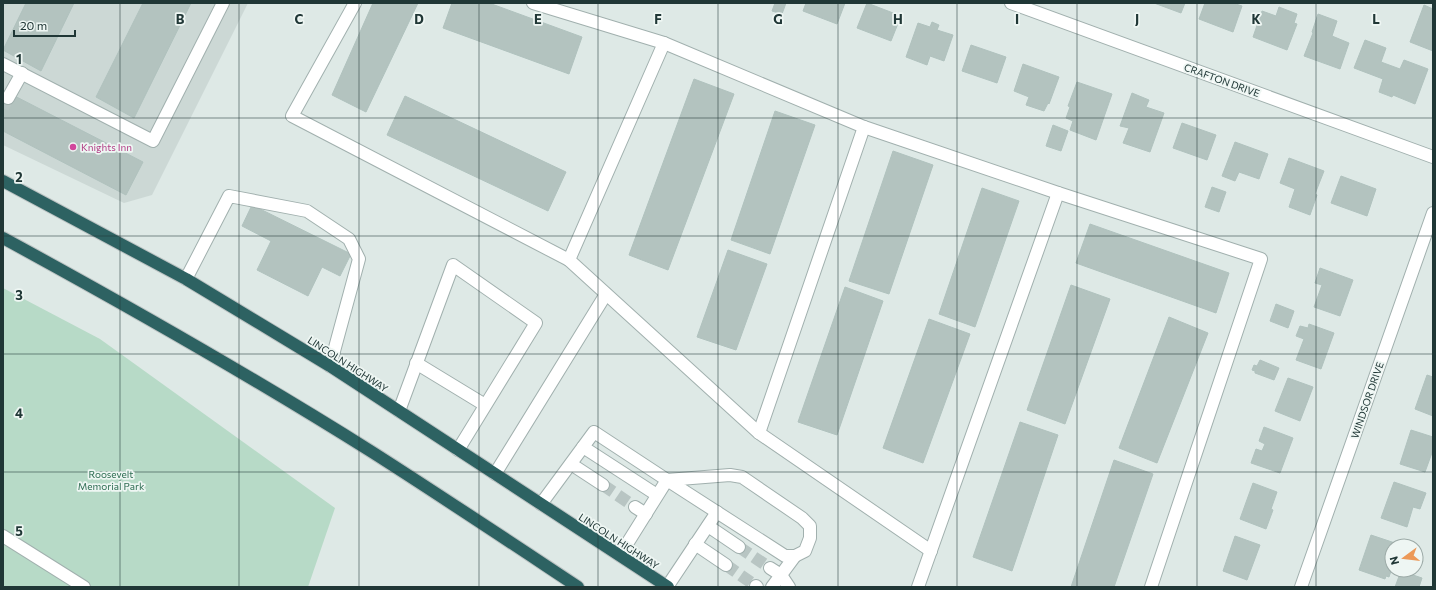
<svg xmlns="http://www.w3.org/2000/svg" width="1436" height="590" font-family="Commissioner,sans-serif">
  <rect width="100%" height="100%" fill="#dee9e6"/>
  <path fill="#ccd8d5" d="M 3,3 L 248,3 L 152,195 L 124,203 L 3,145 Z"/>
  <path fill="#b7dac7" d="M 3,288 L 100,339 L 335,508 L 308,587 L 3,587 Z"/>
  <g fill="#b3c3bf" stroke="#b0c2be">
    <path d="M 26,3 L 74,3 L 41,71 L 3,50 Z"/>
    <path d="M 143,3 L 191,3 L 134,118 L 96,97 Z"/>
    <path d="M 373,3 L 418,3 L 366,112 L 332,95 Z"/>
    <path d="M 452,3 L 489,3 L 582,37 L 569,74 L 443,28 Z"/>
    <path d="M 775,3 L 786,3 L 782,14 L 772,11 Z"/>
    <path d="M 806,3 L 845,3 L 837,24 L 803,11 Z"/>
    <path d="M 867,3 L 901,16 L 891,41 L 857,28 Z"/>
    <path d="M 1154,3 L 1185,3 L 1181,13 Z"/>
    <path d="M 1205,3 L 1233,3 L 1242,6 L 1233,32 L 1199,19 Z"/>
    <path d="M 1424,5 L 1433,9 L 1433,51 L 1410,42 Z"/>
    <path d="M 1279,7 L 1297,14 L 1294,23 L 1297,24 L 1287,50 L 1253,37 L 1262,11 L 1276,16 Z"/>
    <path d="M 1318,14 L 1337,21 L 1332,36 L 1349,43 L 1340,69 L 1304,56 L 1313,33 L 1312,32 Z"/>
    <path d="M 932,22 L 939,25 L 937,30 L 953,35 L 944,61 L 930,56 L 927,65 L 906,57 L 918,23 L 930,27 Z"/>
    <path d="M 1365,40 L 1386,48 L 1381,62 L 1400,69 L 1404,60 L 1428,69 L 1415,104 L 1393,95 L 1392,97 L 1379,92 L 1383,79 L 1354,68 Z"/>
    <path d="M 971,45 L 1006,57 L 997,83 L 962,71 Z"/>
    <path d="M 1023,64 L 1059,77 L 1049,104 L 1048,103 L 1044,111 L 1026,105 L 1029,97 L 1014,91 Z"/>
    <path d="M 694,79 L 734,94 L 668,270 L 629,255 Z"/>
    <path d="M 1077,82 L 1112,94 L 1096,140 L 1070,130 L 1073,121 L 1066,118 L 1070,107 L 1068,106 Z"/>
    <path d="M 3,90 L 143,162 L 126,195 L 3,131 Z"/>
    <path d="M 1132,93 L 1149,100 L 1146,107 L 1164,113 L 1150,152 L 1123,143 L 1129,128 L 1120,126 Z"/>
    <path d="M 405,96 L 566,172 L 548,211 L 387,135 Z"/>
    <path d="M 775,111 L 815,125 L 770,254 L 731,240 Z"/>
    <path d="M 1182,123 L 1216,135 L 1207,160 L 1173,148 Z"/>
    <path d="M 1053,125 L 1068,131 L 1061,151 L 1046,146 Z"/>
    <path d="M 1235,142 L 1268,154 L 1259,179 L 1239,172 L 1235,181 L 1222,176 Z"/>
    <path d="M 893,151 L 933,165 L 889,294 L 849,281 Z"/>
    <path d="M 1289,158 L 1324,171 L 1315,194 L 1317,195 L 1310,215 L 1289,207 L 1295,189 L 1280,183 Z"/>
    <path d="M 1341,176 L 1376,189 L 1367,216 L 1331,203 Z"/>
    <path d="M 1212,187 L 1226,192 L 1219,212 L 1205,207 Z"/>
    <path d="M 982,188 L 1019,201 L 975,327 L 939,314 Z"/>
    <path d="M 252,205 L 351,254 L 340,276 L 322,267 L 308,296 L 257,270 L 271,241 L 242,226 Z"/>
    <path d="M 1090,224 L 1229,273 L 1216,313 L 1076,263 Z"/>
    <path d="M 728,250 L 767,264 L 736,350 L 697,337 Z"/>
    <path d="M 1320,268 L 1353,280 L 1340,316 L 1314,307 L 1322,285 L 1315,283 Z"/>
    <path d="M 1071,285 L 1110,299 L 1065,424 L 1027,410 Z"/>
    <path d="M 845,287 L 883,301 L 837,435 L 798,422 Z"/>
    <path d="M 1276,304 L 1294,311 L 1288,328 L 1270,321 Z"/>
    <path d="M 1169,317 L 1208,333 L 1157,463 L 1119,448 Z"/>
    <path d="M 929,319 L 970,334 L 923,463 L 883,448 Z"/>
    <path d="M 1309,324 L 1334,333 L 1321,369 L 1296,360 L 1304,339 L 1296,336 L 1300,326 L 1308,328 Z"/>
    <path d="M 1260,360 L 1279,368 L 1274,380 L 1255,373 L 1255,371 L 1252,370 L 1254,365 L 1257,366 Z"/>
    <path d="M 1427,375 L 1433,377 L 1433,416 L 1415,409 Z"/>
    <path d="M 1288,378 L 1313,387 L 1300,421 L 1275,411 Z"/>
    <path d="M 1020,422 L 1058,435 L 1012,571 L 973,557 Z"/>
    <path d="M 1264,427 L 1293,438 L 1280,473 L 1251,463 L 1256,449 L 1262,451 L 1265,444 L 1259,441 Z"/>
    <path d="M 1411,430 L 1433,437 L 1433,450 L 1425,472 L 1400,464 Z"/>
    <path d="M 1114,460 L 1153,474 L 1114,587 L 1071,587 Z"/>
    <path d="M 1394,482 L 1426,493 L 1420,509 L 1413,507 L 1407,527 L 1381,518 Z"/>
    <path d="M 1253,483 L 1277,492 L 1271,509 L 1273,510 L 1266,529 L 1240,519 Z"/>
    <path d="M 1371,535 L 1404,546 L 1392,546 L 1392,568 L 1389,577 L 1386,576 L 1385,579 L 1359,570 Z"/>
    <path d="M 1235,536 L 1260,545 L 1247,580 L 1223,571 Z"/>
    <path d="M 1401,571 L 1422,578 L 1419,587 L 1395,587 Z"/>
  </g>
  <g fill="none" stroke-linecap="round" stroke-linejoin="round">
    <g stroke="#b8c5c3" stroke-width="12" stroke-dasharray="12 6" stroke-linecap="butt">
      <path d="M 3,108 L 8,98"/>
      <path d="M 603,485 L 635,507"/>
      <path d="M 739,547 L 770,568"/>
      <path d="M 726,565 L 756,586"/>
    </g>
    <g stroke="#a1b0ae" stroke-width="14">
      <g id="minor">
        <path d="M 355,3 L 292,116 L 569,260"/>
        <path d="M 533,3 L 664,43 L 864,127 L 1058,193 L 1261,259 L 1151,587"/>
        <path d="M 1011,3 L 1433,157"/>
        <path d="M 664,43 L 569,260 L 759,433 L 931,551"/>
        <path d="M 3,64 L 153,141 L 223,3"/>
        <path d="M 8,98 L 22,73"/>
        <path d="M 186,279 L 229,196 L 307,211 L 349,239 L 359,259 L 330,366"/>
        <path d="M 416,363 L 485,405"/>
        <path d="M 399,411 L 453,265 L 536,323 L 458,450"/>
        <path d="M 759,433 L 864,127"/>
        <path d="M 583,447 L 657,495"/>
        <path d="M 571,464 L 603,485"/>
        <path d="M 495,474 L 606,294"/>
        <path d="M 541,504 L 594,432 L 667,480 L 785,556 L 795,556 L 805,551 L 810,538 L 810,526 L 802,518 L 742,477 L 730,475 L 667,480"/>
        <path d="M 635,507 L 646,514"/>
        <path d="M 708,526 L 739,547"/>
        <path d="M 3,536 L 84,587"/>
        <path d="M 695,544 L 726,565"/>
        <path d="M 620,555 L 667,480"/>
        <path d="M 770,568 L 781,575 L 789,587"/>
        <path d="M 756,586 L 757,587"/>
        <path d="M 667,587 L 717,512"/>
        <path d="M 772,587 L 795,556"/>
        <path d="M 918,587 L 1058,193"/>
        <path d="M 1301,587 L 1433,213"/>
      </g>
    </g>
    <g stroke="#bcc3c3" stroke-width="14">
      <g id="highway">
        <path d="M 3,181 L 186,279 L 330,366 L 668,587"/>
        <path d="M 3,238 C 128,306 251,376 372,452 C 441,496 510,542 578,587"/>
      </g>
    </g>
    <use href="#minor" stroke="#fff" stroke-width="12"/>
    <use href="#highway" stroke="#2d6262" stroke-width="12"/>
  </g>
  <path fill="none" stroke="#203736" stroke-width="1" stroke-opacity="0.55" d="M 120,3 L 120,587M 239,3 L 239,587M 359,3 L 359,587M 479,3 L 479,587M 598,3 L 598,587M 718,3 L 718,587M 838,3 L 838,587M 957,3 L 957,587M 1077,3 L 1077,587M 1197,3 L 1197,587M 1316,3 L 1316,587M 3,118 L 1433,118M 3,236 L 1433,236M 3,354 L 1433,354M 3,472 L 1433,472"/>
  <circle fill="#d1479c" stroke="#eef6f3" stroke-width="1.5" cx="73" cy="147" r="4"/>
  <g text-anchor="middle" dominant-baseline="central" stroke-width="3.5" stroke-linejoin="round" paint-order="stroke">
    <g font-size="10" fill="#203736" stroke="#eef6f3">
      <text transform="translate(1222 80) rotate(20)">CRAFTON DRIVE</text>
      <text transform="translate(348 364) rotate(33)">LINCOLN HIGHWAY</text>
      <text transform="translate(1367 400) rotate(-71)">WINDSOR DRIVE</text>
      <text transform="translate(619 541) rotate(33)">LINCOLN HIGHWAY</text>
    </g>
    <g font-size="10" fill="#b23c85" stroke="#eef6f3" text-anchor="start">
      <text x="81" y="147">Knights Inn</text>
    </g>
    <g font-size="10" fill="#2c6c51" stroke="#eef6f3">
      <text x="111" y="474">Roosevelt<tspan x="111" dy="12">Memorial Park</tspan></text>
    </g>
  </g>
  <g font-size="13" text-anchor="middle" font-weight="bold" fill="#203736" stroke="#eef6f3" stroke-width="3.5" stroke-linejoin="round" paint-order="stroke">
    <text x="180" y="24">B</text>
    <text x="299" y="24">C</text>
    <text x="419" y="24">D</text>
    <text x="538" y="24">E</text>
    <text x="658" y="24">F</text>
    <text x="778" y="24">G</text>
    <text x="898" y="24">H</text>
    <text x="1017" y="24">I</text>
    <text x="1137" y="24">J</text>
    <text x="1256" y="24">K</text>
    <text x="1376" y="24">L</text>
    <text x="19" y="64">1</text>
    <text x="19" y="182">2</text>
    <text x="19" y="300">3</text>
    <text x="19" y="418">4</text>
    <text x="19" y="536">5</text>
  </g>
  <rect width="1436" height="590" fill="none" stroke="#203736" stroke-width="8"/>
  <g transform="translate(1404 558) rotate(255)"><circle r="19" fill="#eef6f3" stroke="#9caaa7"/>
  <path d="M0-3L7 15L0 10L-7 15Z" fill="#ec9958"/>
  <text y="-6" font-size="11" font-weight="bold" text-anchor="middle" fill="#203736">N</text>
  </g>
  <path d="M14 30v6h61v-6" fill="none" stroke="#203736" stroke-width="2"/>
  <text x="20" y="30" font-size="12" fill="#203736" stroke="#eef6f3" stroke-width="3" paint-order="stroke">20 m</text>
</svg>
